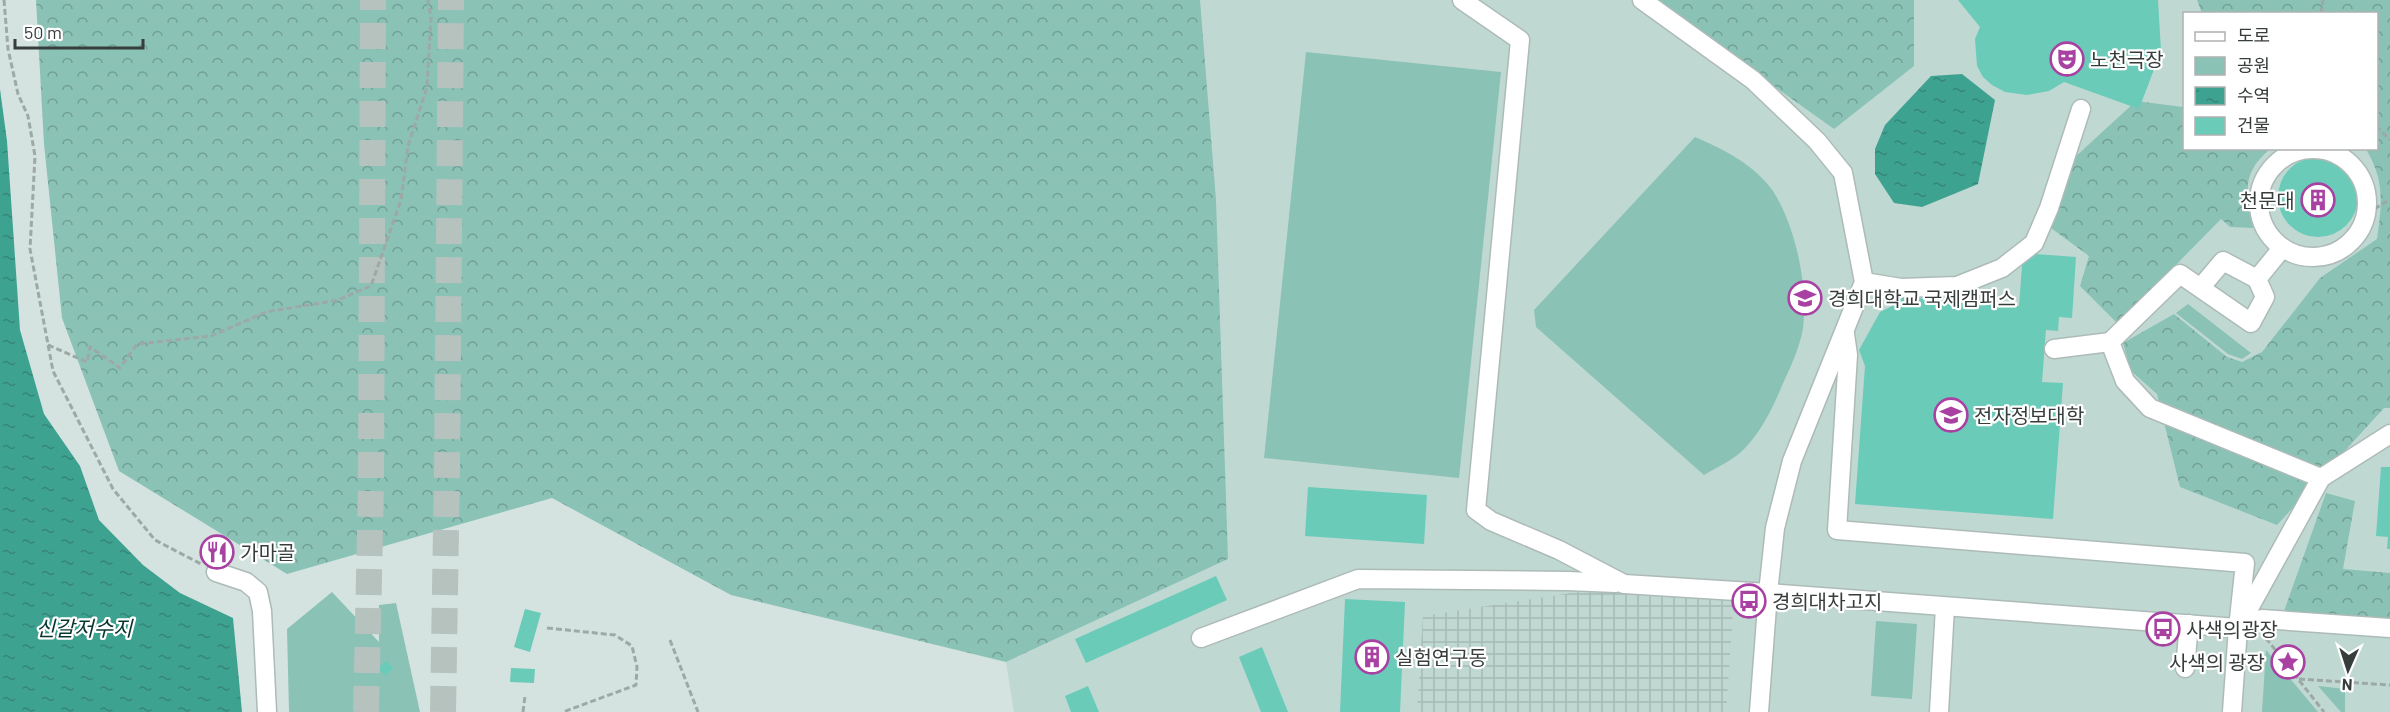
<svg xmlns="http://www.w3.org/2000/svg" width="2390" height="712" font-family="Barlow,'Noto Sans KR',sans-serif">
  <defs>
    <pattern id="industrial-grid" width="8" height="8" patternUnits="userSpaceOnUse" patternTransform="scale(1.5)"><rect width="8" height="8" fill="#c0d8d2"/><path d="M0 4h8M4 0v8" fill="none" stroke="#a6bab5"/></pattern>
    <pattern id="forest-crowns" width="20" height="18" patternUnits="userSpaceOnUse" patternTransform="scale(1.5)"><rect width="20" height="18" fill="#8ac2b6"/><path d="M2 6a3 3 0 1 1 6 0M12 15a3 3 0 1 1 6 0" fill="none" stroke="#729f95"/></pattern>
    <pattern id="water-ripples" width="26" height="14" patternUnits="userSpaceOnUse" patternTransform="scale(1.5)"><rect width="26" height="14" fill="#3ea291"/><path d="M2 4q2-2 4 0t4 0M15 11q2-2 4 0t4 0" fill="none" stroke="#358578"/></pattern>
  </defs>
  <rect width="100%" height="100%" fill="#d4e3df"/>
  <path fill="#c0d8d2" d="M 1189,0 L 2326,0 L 2334,13 L 2184,14 L 2184,148 L 2376,148 L 2390,45 L 2390,712 L 1014,712 L 1006,662 L 1228,559 Z"/>
  <path fill="url(#industrial-grid)" d="M 1590,590 L 1734,600 L 1726,712 L 1417,712 L 1423,616 Z"/>
  <g fill="#8ac2b6">
    <path d="M 1306,52 L 1501,72 L 1459,478 L 1264,458 Z"/>
    <path d="M 1695,137 C 1723,149 1755,165 1773,191 C 1796,227 1808,286 1803,328 C 1800,348 1789,370 1781,388 C 1773,408 1761,431 1746,447 C 1736,459 1717,467 1704,475 L 1536,327 L 1534,310 Z"/>
    <path d="M 2188,304 L 2251,353 L 2242,359 L 2228,354 L 2176,313 Z"/>
    <path d="M 332,592 L 379,642 L 379,605 L 396,603 L 420,712 L 289,712 L 287,629 Z"/>
    <path d="M 1876,621 L 1917,624 L 1912,699 L 1871,696 Z"/>
    <path d="M 2266,650 L 2318,712 L 2262,712 Z"/>
    <path d="M 2318,686 L 2345,689 L 2345,712 L 2341,712 Z"/>
  </g>
  <g fill="url(#forest-crowns)">
    <path d="M 36,0 L 1200,0 L 1216,200 L 1228,559 L 1006,662 L 731,595 L 552,498 L 287,574 L 119,471 L 62,318 L 44,144 Z"/>
    <path d="M 1653,0 L 1914,0 L 1914,66 L 1834,129 Z"/>
    <path d="M 2197,0 L 2390,0 L 2390,408 L 2384,408 L 2277,525 L 2180,487 L 2157,394 L 2131,371 L 2123,343 L 2174,314 L 2227,357 L 2242,362 L 2262,352 L 2320,278 L 2377,239 C 2382,204 2385,181 2366,149 L 2376,148 L 2376,14 L 2202,13 Z"/>
    <path d="M 2136,101 L 2183,107 L 2184,102 L 2184,148 L 2270,149 C 2239,176 2248,192 2253,228 L 2230,227 L 2221,219 L 2159,282 L 2116,322 L 2080,286 L 2089,256 L 2051,228 L 2074,158 Z"/>
    <path d="M 2326,493 L 2355,501 L 2343,569 L 2390,573 L 2390,619 L 2284,611 Z"/>
  </g>
  <g fill="url(#water-ripples)">
    <path d="M 1962,74 L 1995,100 L 1978,184 L 1922,207 L 1894,203 L 1875,174 L 1875,149 L 1885,125 L 1931,76 Z"/>
    <path d="M 0,89 L 7,141 L 20,330 L 44,414 L 80,466 L 99,520 L 143,565 L 180,593 L 233,618 L 242,712 L 0,712 Z"/>
  </g>
  <g fill="#6acbb9">
    <path d="M 1958,0 L 2158,0 L 2161,51 L 2139,109 L 2064,82 L 2049,91 L 2027,95 L 2005,92 L 1992,85 L 1983,77 L 1977,66 L 1975,39 L 1980,27 Z"/>
    <circle cx="2318" cy="197" r="40"/>
    <path d="M 2023,253 L 2076,257 L 2072,318 L 2059,317 L 2058,331 L 2046,330 L 2042,382 L 2063,383 L 2053,519 L 1855,504 L 1865,366 L 1859,350 L 1880,312 L 1892,306 L 1893,296 L 2019,306 Z"/>
    <path d="M 2381,467 L 2390,467 L 2390,549 L 2387,549 L 2388,537 L 2376,536 Z"/>
    <path d="M 1308,487 L 1427,495 L 1424,544 L 1305,536 Z"/>
    <path d="M 206,542 L 229,545 L 227,562 L 204,559 Z"/>
    <path d="M 1216,576 L 1227,600 L 1086,663 L 1075,639 Z"/>
    <path d="M 1345,599 L 1405,602 L 1400,712 L 1340,712 Z"/>
    <path d="M 525,609 L 541,613 L 530,652 L 514,647 Z"/>
    <path d="M 1262,647 L 1288,712 L 1261,712 L 1239,657 Z"/>
    <path d="M 387,661 L 393,668 L 385,676 L 378,668 Z"/>
    <path d="M 511,668 L 535,669 L 534,683 L 510,682 Z"/>
    <path d="M 1088,686 L 1099,712 L 1071,712 L 1065,696 Z"/>
  </g>
  <g fill="none" stroke-linecap="round" stroke-linejoin="round">
    <g stroke="#b5c2be" stroke-width="26" stroke-dasharray="26 13" stroke-linecap="butt">
      <path d="M 366,712 L 371,487 L 373,0"/>
      <path d="M 443,712 L 447,469 L 451,0"/>
    </g>
    <g stroke="#adbbb8" stroke-width="21">
      <g id="minor">
        <path d="M 1462,0 L 1520,40 L 1476,510 L 1491,521 L 1559,550 L 1624,584 L 1768,593 L 1775,528 L 1792,461 L 1864,282 L 1843,173 L 1817,141 L 1753,80 L 1642,0"/>
        <circle cx="2313" cy="203" r="54"/>
        <path d="M 2278,246 L 2279,252 L 2257,279 L 2265,297 L 2251,323 L 2180,274 L 2110,342 L 2125,381 L 2150,408 L 2321,478"/>
        <path d="M 1864,282 L 1901,288 L 1957,286 L 2002,268 L 2034,243 L 2049,208 L 2081,109"/>
        <path d="M 2201,287 L 2223,261 L 2257,279"/>
        <path d="M 1845,334 L 1848,355 L 1837,530 L 2245,563 L 2238,628 L 2262,619 L 2390,628"/>
        <path d="M 2054,349 L 2110,342"/>
        <path d="M 216,572 L 246,582 L 258,592 L 262,611 L 267,712"/>
        <path d="M 2242,621 L 2321,478 L 2390,434"/>
        <path d="M 1201,638 L 1358,579 L 1568,581 L 1616,583"/>
        <path d="M 2185,668 L 2189,624"/>
        <path d="M 1759,712 L 1768,593 L 2238,628 L 2232,712"/>
        <path d="M 1939,712 L 1945,607"/>
      </g>
    </g>
    <g stroke="#9da9a6" stroke-width="3" stroke-dasharray="6 3" stroke-linecap="butt">
      <path d="M 4,0 L 8,49 L 18,94 L 28,116 L 35,156 L 30,249 L 53,371 L 113,489 L 155,540 L 201,564"/>
      <path d="M 2321,14 L 2323,0"/>
      <path d="M 2376,126 L 2390,140"/>
      <path d="M 2367,214 L 2390,199"/>
      <path d="M 48,345 L 87,362 L 90,347 L 120,368 L 137,344 L 211,336 L 266,312 L 338,300 L 371,286 L 401,200 L 408,146 L 427,87 L 431,18 L 428,0"/>
      <path d="M 547,628 L 615,635 L 632,646 L 637,667 L 636,685 L 563,712"/>
      <path d="M 2266,638 L 2324,712"/>
      <path d="M 670,640 L 698,712"/>
      <path d="M 2299,679 L 2390,685"/>
      <path d="M 523,712 L 525,696"/>
    </g>
    <use href="#minor" stroke="#fff" stroke-width="18"/>
  </g>
  <defs>
    <g id="theatre-ring" transform="scale(1.725)"><circle r="9.5" fill="#fff" stroke="#a941a3" stroke-width="1.5"/><path d="M-5-5.5Q0-4 5-5.5V0Q5 5 0 6Q-5 5-5 0ZM-3.3-2.5H-1v1.5H-3.3ZM1-2.5H3.3v1.5H1ZM-2.8 1Q0 5.5 2.8 1Z" fill="#a941a3"/></g>
    <g id="building-ring" transform="scale(1.725)"><circle r="9.5" fill="#fff" stroke="#a941a3" stroke-width="1.5"/><path d="M-4-6H4V6H1V3H-1V6H-4ZM-2.5-4.3h1.7v1.8h-1.7ZM.8-4.3h1.7v1.8H.8ZM-2.5-1h1.7V.8h-1.7ZM.8-1h1.7V.8H.8Z" fill="#a941a3"/></g>
    <g id="university-ring" transform="scale(1.725)"><circle r="9.5" fill="#fff" stroke="#a941a3" stroke-width="1.5"/><path d="M0-5L7-2L0 1L-7-2ZM-4 1L0 2.5L4 1V4Q0 6-4 4Z" fill="#a941a3"/></g>
    <g id="restaurant-ring" transform="scale(1.725)"><circle r="9.5" fill="#fff" stroke="#a941a3" stroke-width="1.5"/><path d="M-5-6h1v4h1v-4h1v4h1v-4h1v5L-1.5 .5V6h-2V.5L-5-1ZM5-6V6H3V1.5H1.5Q1.5-4 5-6Z" fill="#a941a3"/></g>
    <g id="bus-ring" transform="scale(1.725)"><circle r="9.5" fill="#fff" stroke="#a941a3" stroke-width="1.5"/><path d="M-5-6H5V4H4V6H2V4H-2V6H-4V4H-5ZM-3.5-4V0h7V-4ZM-3.5 1.2v1.5H-2V1.2ZM2 1.2v1.5H3.5V1.2Z" fill="#a941a3"/></g>
    <g id="sight-ring" transform="scale(1.725)"><circle r="9.5" fill="#fff" stroke="#a941a3" stroke-width="1.5"/><path d="M0-6L1.8-2.2L6-1.7L2.9 1.2L3.7 5.4L0 3.3L-3.7 5.4L-2.9 1.2L-6-1.7L-1.8-2.2Z" fill="#a941a3"/></g>
  </defs>
  <g fill-rule="evenodd">
    <use href="#theatre-ring" x="2067" y="59"/>
    <use href="#building-ring" x="2318" y="200"/>
    <use href="#university-ring" x="1805" y="298"/>
    <use href="#university-ring" x="1951" y="415"/>
    <use href="#restaurant-ring" x="217" y="552"/>
    <use href="#bus-ring" x="1749" y="601"/>
    <use href="#bus-ring" x="2163" y="629"/>
    <use href="#building-ring" x="1372" y="657"/>
    <use href="#sight-ring" x="2288" y="662"/>
  </g>
  <g text-anchor="middle" dominant-baseline="central" stroke-width="4.5" stroke-linejoin="round" paint-order="stroke">
    <g font-size="20" fill="#373d3b" stroke="#fff" text-anchor="start">
      <text x="2090" y="59">노천극장</text>
      <text x="2295" y="200" text-anchor="end">천문대</text>
      <text x="1828" y="298">경희대학교 국제캠퍼스</text>
      <text x="1974" y="415">전자정보대학</text>
      <text x="240" y="552">가마골</text>
      <text x="1772" y="601">경희대차고지</text>
      <text x="2186" y="629">사색의광장</text>
      <text x="1395" y="657">실험연구동</text>
      <text x="2265" y="662" text-anchor="end">사색의 광장</text>
    </g>
    <g font-size="21" font-style="italic" fill="#05352e" stroke="#fff">
      <text x="84" y="627">신갈저수지</text>
    </g>
  </g>
  <rect x="2183" y="12" width="195" height="138" fill="#ffffff" stroke="#afb1b1" stroke-width="1.5"/>
  <rect x="2195" y="32" width="30" height="9" fill="#ffffff" stroke="#afb1b1" stroke-width="1.5"/>
  <text x="2237" y="42" font-size="18" fill="#373d3b">도로</text>
  <rect x="2195" y="57" width="30" height="18" fill="#8ac2b6" stroke="#afb1b1" stroke-width="1.5"/>
  <text x="2237" y="72" font-size="18" fill="#373d3b">공원</text>
  <rect x="2195" y="87" width="30" height="18" fill="url(#water-ripples)" stroke="#afb1b1" stroke-width="1.5"/>
  <text x="2237" y="102" font-size="18" fill="#373d3b">수역</text>
  <rect x="2195" y="117" width="30" height="18" fill="#6acbb9" stroke="#afb1b1" stroke-width="1.5"/>
  <text x="2237" y="132" font-size="18" fill="#373d3b">건물</text>
  <g transform="translate(2348 670) rotate(183)" stroke="#ffffff" stroke-width="4.5" paint-order="stroke">
  <path d="M0-4.5L10 22L0 15L-10 22Z" fill="#373d3b"/>
  <text y="-9" font-size="16" font-weight="bold" text-anchor="middle" fill="#373d3b">N</text>
  </g>
  <path d="M15 39v9h128v-9" fill="none" stroke="#373d3b" stroke-width="3"/>
  <text x="24" y="39" font-size="18" fill="#373d3b" stroke="#ffffff" stroke-width="4.5" paint-order="stroke">50 m</text>
</svg>
